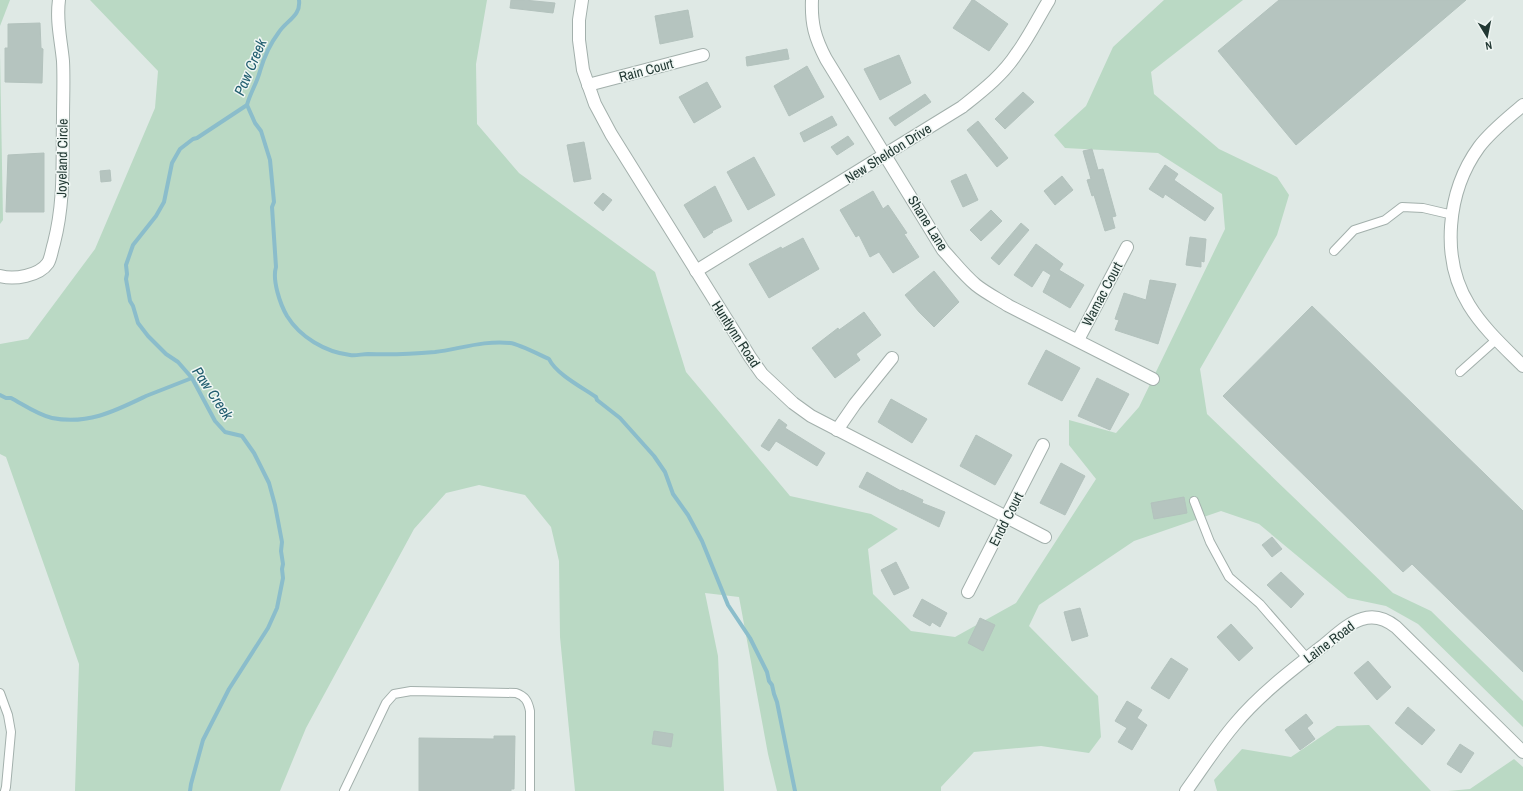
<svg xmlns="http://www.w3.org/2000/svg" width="1523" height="791" font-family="'Archivo Narrow',sans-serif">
  <rect width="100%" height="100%" fill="#dfe9e5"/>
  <g fill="#bad9c4">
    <path d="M 0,0 L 10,0 L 0,26 Z"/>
    <path d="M 90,0 L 487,0 L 476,64 L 477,124 L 519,173 L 655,272 L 686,372 L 790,496 L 871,514 L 898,529 L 868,549 L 873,594 L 911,631 L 955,637 L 1016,603 L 1096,479 L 1069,445 L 1069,420 L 1116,433 L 1139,407 L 1225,229 L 1222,194 L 1158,153 L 1065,148 L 1054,135 L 1086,106 L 1113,47 L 1164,0 L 1243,0 L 1151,72 L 1154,94 L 1219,149 L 1277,177 L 1289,195 L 1277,235 L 1200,369 L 1207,414 L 1393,593 L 1431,611 L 1523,701 L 1523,727 L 1418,624 L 1386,606 L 1348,598 L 1259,524 L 1221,511 L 1134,541 L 1039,605 L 1029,626 L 1098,696 L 1101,737 L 1089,753 L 1041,746 L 974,752 L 941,787 L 941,791 L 777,791 L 768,754 L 739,597 L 705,593 L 718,656 L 724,791 L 575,791 L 560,637 L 559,561 L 551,527 L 525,495 L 479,485 L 446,493 L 414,529 L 306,728 L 280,791 L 75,791 L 79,664 L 6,457 L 0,454 L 0,344 L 28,339 L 95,249 L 155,108 L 158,71 Z"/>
    <path d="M 0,53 L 3,220 L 0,224 Z"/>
    <path d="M 1369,725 L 1431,791 L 1217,791 L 1214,780 L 1242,749 L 1291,757 L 1337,726 Z"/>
    <path d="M 1514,759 L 1523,767 L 1523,791 L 1448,791 L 1470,789 Z"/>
  </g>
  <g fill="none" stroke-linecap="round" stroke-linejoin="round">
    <g stroke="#8bbdcb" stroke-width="4">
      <path d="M 247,105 L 255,123 L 261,131 L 270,160 L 274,202 L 272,207 L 276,267 C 272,280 280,304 287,316 C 300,337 325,352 350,355 C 356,356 362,354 368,354 C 390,355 412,354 435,352 C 459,349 485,340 510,343 C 519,344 540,355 549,359 C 556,374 583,388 596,397 L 597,400 L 620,418 L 654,456 L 665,472 L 673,494 L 688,515 L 702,541 L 728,605 L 750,638 L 767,672 L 769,681 L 772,685 L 774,694 L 777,702 L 795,791"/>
      <path d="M 0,395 L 6,398 L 11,398 C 24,405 38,415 52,418 C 88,425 115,411 146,396 C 161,390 177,384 192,378"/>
      <path d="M 190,791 L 191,784 L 203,740 L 229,689 L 268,628 L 277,608 L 283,578 L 282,569 L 283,564 L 281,551 L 282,542 L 275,505 L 269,483 L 254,453 L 242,436 L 225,432 L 215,421 L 192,378 L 178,362 L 166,354 L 148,336 L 138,323 L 133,306 L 130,301 L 126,279 L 127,274 L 126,265 L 133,245 L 156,216 L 164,202 L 172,163 L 180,149 L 193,139 L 197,138 L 247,105 C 250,93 257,83 260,71 C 264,57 270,44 279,32 C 287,20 301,16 299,0"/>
    </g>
  </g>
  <g fill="#b5c4bf" stroke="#b3c2bd">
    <path d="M 511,0 L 524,0 L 555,3 L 553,13 L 510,8 Z"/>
    <path d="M 972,0 L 974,0 L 1008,24 L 989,51 L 953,28 Z"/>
    <path d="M 1279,0 L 1466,0 L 1296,145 L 1218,51 Z"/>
    <path d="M 688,10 L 693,37 L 660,44 L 655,16 Z"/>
    <path d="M 40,23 L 41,48 L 43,49 L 42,83 L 5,82 L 5,48 L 8,48 L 8,24 Z"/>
    <path d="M 787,49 L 789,59 L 747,66 L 746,57 Z"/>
    <path d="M 899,55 L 911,83 L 880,100 L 864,69 Z"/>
    <path d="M 807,66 L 824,97 L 789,116 L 774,86 Z"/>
    <path d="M 707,82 L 721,107 L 694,123 L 679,97 Z"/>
    <path d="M 1023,92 L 1034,102 L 1005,129 L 995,119 Z"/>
    <path d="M 925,94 L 931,102 L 895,126 L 889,118 Z"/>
    <path d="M 832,116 L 837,125 L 804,142 L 800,133 Z"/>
    <path d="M 978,121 L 1008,158 L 997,167 L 967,130 Z"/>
    <path d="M 848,136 L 854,144 L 837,155 L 831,147 Z"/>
    <path d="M 584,142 L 591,179 L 574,182 L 567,145 Z"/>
    <path d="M 1092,149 L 1098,170 L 1103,169 L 1116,216 L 1112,217 L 1115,228 L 1105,231 L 1094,195 L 1092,196 L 1087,180 L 1091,179 L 1083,151 Z"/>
    <path d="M 44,153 L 44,212 L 6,212 L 8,155 Z"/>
    <path d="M 754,157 L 775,195 L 748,210 L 727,172 Z"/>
    <path d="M 1165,165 L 1178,174 L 1174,180 L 1214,208 L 1205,221 L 1165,194 L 1163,198 L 1149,189 Z"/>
    <path d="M 110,170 L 111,181 L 101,182 L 100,171 Z"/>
    <path d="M 966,174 L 978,200 L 963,207 L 951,181 Z"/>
    <path d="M 1062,176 L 1073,190 L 1055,205 L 1044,191 Z"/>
    <path d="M 715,186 L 732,221 L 712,231 L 713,232 L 704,238 L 684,205 Z"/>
    <path d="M 873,191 L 883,209 L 888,205 L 907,233 L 904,234 L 919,257 L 893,273 L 879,252 L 870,257 L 859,235 L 856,237 L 840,210 Z"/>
    <path d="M 603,193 L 612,200 L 603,211 L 594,203 Z"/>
    <path d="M 991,210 L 1002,221 L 981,241 L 970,230 Z"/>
    <path d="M 1021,223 L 1029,230 L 999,265 L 991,258 Z"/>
    <path d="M 1190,237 L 1206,239 L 1204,262 L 1201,261 L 1201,267 L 1186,265 Z"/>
    <path d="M 803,238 L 819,269 L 769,298 L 749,264 L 781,247 L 782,249 Z"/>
    <path d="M 1036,244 L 1063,264 L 1059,270 L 1084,285 L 1070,308 L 1043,292 L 1051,275 L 1043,270 L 1032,287 L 1014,275 Z"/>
    <path d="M 934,271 L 959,302 L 934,327 L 919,312 L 905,295 Z"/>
    <path d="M 1150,280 L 1176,284 L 1158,344 L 1115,330 L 1119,320 L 1115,319 L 1124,293 L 1146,300 Z"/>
    <path d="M 1312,306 L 1523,511 L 1523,672 L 1412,564 L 1403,572 L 1223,396 Z"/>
    <path d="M 864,312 L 881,335 L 856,354 L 860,360 L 835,378 L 812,348 L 838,328 L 839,330 Z"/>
    <path d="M 1046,350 L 1080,368 L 1062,401 L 1028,384 Z"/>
    <path d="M 1097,378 L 1129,394 L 1110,430 L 1078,416 Z"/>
    <path d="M 891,399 L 927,419 L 912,443 L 878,422 Z"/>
    <path d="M 779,419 L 787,425 L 785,428 L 825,453 L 817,466 L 776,441 L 769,451 L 761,446 Z"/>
    <path d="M 976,435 L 1012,455 L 995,485 L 960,466 Z"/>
    <path d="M 1061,463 L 1085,476 L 1065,515 L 1040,503 Z"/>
    <path d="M 867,472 L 901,491 L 902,490 L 923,500 L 922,503 L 945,512 L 939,527 L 859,487 Z"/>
    <path d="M 1184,497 L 1187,513 L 1154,519 L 1151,503 Z"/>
    <path d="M 1272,537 L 1282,549 L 1272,557 L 1262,545 Z"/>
    <path d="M 896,562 L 909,588 L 894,595 L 881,570 Z"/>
    <path d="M 1281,572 L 1304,594 L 1291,608 L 1267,585 Z"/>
    <path d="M 922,599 L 947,613 L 940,627 L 932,622 L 930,626 L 913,616 Z"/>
    <path d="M 1080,608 L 1088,636 L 1072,641 L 1064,612 Z"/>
    <path d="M 980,618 L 995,625 L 983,651 L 968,643 Z"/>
    <path d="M 1231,624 L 1253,648 L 1239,661 L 1217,637 Z"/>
    <path d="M 1171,658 L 1188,669 L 1169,699 L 1151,688 Z"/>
    <path d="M 1368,661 L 1391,687 L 1377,700 L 1354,673 Z"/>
    <path d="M 1127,701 L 1142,710 L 1137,718 L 1147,725 L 1132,750 L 1118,742 L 1127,728 L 1115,721 Z"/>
    <path d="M 1408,707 L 1435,730 L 1422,745 L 1395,723 Z"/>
    <path d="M 1306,714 L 1313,723 L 1307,728 L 1315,739 L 1300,750 L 1285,730 Z"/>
    <path d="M 654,731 L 673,734 L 671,747 L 652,744 Z"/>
    <path d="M 494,736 L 515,736 L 514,789 L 511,789 L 511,791 L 419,791 L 419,738 L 494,739 Z"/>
    <path d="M 1460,744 L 1474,753 L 1461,773 L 1447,764 Z"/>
  </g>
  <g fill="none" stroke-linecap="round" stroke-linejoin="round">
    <g stroke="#a3b0ac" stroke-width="10">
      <g id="lane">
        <path d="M 1334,251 L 1354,230 L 1385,220 L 1402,207 L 1423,208 L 1453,215"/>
        <path d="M 1460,372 L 1497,339"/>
        <path d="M 1194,501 L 1210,542 L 1229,577 L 1260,604 L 1307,658"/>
        <path d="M 0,693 L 8,715 L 11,732 L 6,787 L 5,791"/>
        <path d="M 344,791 L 386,703 L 394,694 L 411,691 L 516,693 C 525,696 528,701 530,711 L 530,791"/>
      </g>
    </g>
    <g stroke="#a3b0ac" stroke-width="14">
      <g id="street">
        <path d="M 582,0 L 579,20 L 579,40 L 583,70 L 595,104 L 611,134 L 750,357 L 762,374 L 777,388 L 793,403 L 811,416 L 1045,537"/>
        <path d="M 812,0 C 811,24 815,38 826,59 L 943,250 C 954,262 964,275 976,285 C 986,293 998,299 1009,306 L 1153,379"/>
        <path d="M 588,85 L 703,55"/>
        <path d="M 1523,105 C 1508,118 1491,131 1479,147 C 1447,191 1440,258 1469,305 C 1483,328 1504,347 1523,366"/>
        <path d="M 696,271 L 962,107 C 982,91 1003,75 1017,53 C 1029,37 1038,18 1049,0"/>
        <path d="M 0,276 C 14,280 39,276 48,263 C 51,258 52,249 54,243 C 65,200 62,162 63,119 C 63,99 64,80 63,61 C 61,40 56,21 59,0"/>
        <path d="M 1078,340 L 1127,247"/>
        <path d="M 837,430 L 855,404 L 892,358"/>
        <path d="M 968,592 L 1043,445"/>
        <path d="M 1186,791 C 1202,769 1217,745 1235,724 C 1260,694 1293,669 1324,645 C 1335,636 1348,623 1362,619 C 1374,615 1386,619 1396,627 L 1523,752"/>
      </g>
    </g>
    <use href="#lane" stroke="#fff" stroke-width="8"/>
    <use href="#street" stroke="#fff" stroke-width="12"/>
  </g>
  <g text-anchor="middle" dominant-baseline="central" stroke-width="3" stroke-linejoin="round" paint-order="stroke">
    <g font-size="14" fill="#223833" stroke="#eff6f3">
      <text transform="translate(646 70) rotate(-15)">Rain Court</text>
      <text transform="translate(888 153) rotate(-32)">New Sheldon Drive</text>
      <text transform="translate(62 158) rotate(-89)">Joyeland Circle</text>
      <text transform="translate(928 223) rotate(58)">Shane Lane</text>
      <text transform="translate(1102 294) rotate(-62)">Wamac Court</text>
      <text transform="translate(736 334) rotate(57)">Huntlynn Road</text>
      <text transform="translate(1006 519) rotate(-63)">Endd Court</text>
      <text transform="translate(1329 642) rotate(-37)">Laine Road</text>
    </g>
    <g font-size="15" font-style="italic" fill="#215d6f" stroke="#eff6f3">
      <text transform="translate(250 67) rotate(-67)">Paw Creek</text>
      <text transform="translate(213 393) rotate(56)">Paw Creek</text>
    </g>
  </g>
  <g transform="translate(1487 36) rotate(170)" stroke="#eff6f3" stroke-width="3" paint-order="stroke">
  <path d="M0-3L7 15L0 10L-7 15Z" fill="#223833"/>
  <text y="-6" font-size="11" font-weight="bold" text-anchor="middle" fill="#223833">N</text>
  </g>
</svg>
